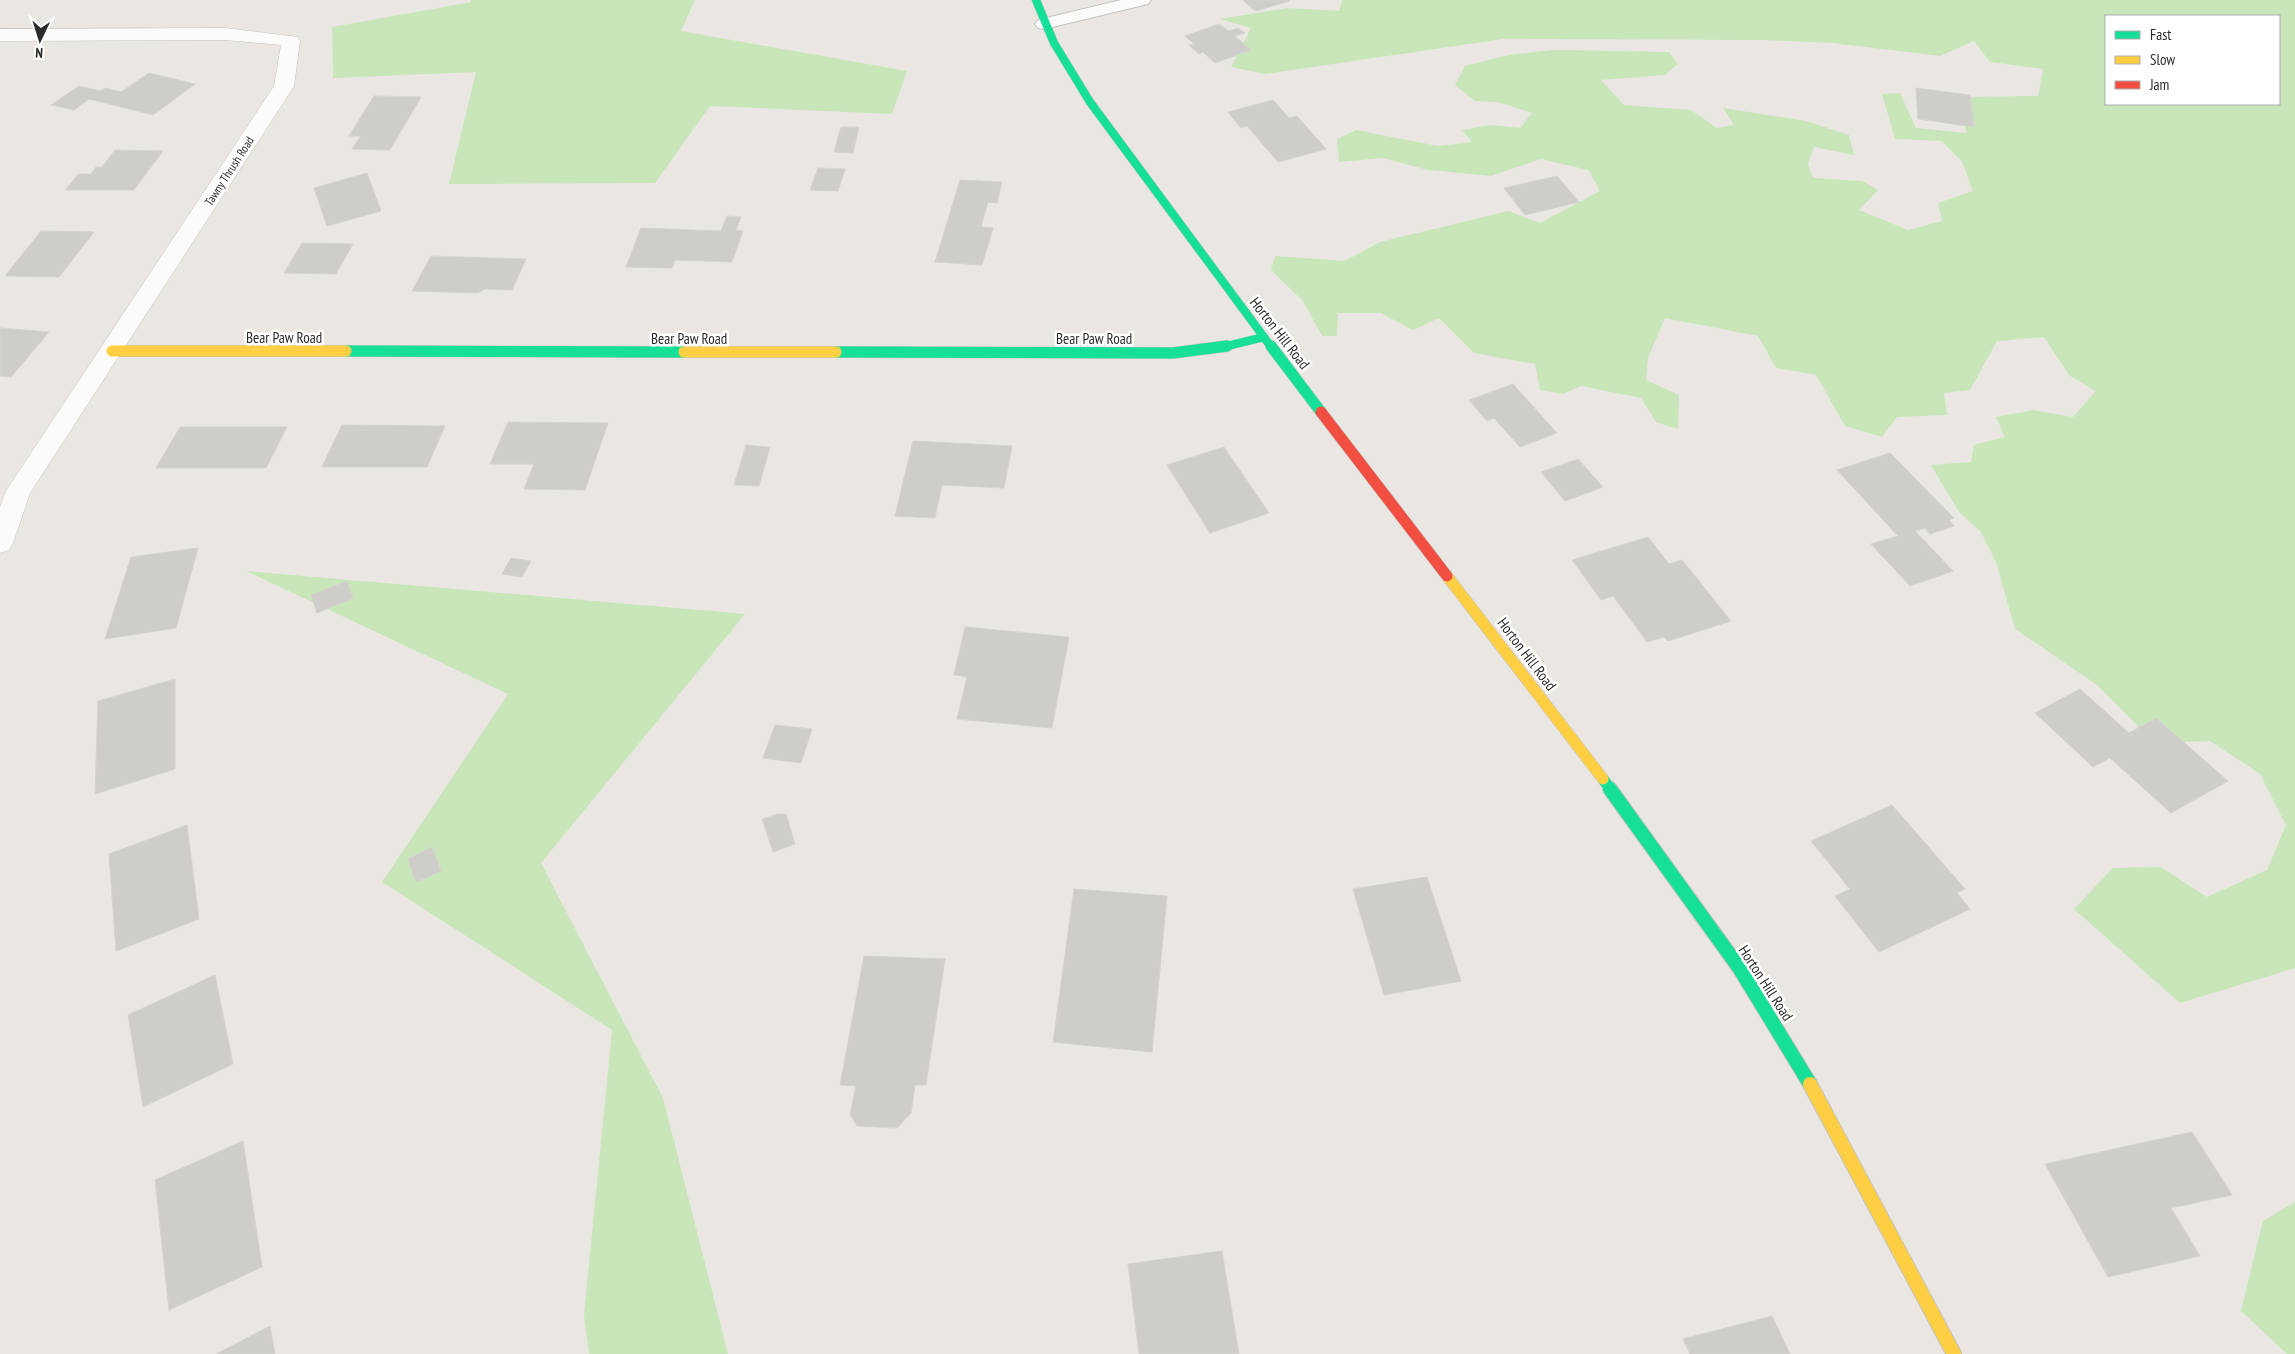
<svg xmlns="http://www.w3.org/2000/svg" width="2295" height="1354" font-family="'PT Sans Narrow',sans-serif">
  <rect width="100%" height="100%" fill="#eae7e2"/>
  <g fill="#c8e6b9" fill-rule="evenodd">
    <path d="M 471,0 L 695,0 L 681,31 L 907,71 L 892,114 L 710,106 L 655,183 L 449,184 L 476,72 L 333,78 L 332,27 L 471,2 Z"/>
    <path d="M 1342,0 L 2295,0 L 2295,968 L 2180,1003 L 2074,909 L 2113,868 L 2161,867 L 2207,897 L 2267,870 L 2286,825 L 2260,774 L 2210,741 L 2155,743 L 2097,685 L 2015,629 L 1996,562 L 1981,532 L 1959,512 L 1931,465 L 1971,462 L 1974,445 L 2005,437 L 1996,417 L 2033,410 L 2073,417 L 2096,391 L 2070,376 L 2044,337 L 1997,341 L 1970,390 L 1944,393 L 1947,415 L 1897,417 L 1882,437 L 1845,426 L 1816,375 L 1776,368 L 1758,336 L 1665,318 L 1648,358 L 1646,380 L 1679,395 L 1678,429 L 1656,422 L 1641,398 L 1581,386 L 1563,394 L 1540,390 L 1535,364 L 1474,353 L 1439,318 L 1413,330 L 1381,313 L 1338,313 L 1337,336 L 1322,336 L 1303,301 L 1271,270 L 1275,256 L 1345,261 L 1380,242 L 1508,211 L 1540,223 L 1600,191 L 1588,170 L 1541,159 L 1491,176 L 1428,170 L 1383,158 L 1339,162 L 1337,139 L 1356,130 L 1438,146 L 1472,142 L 1462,130 L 1491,125 L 1520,128 L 1532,113 L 1498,102 L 1475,101 L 1455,85 L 1465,66 L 1509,55 L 1553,50 L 1669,52 L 1678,64 L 1665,75 L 1601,80 L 1624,105 L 1691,110 L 1717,128 L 1734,125 L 1723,108 L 1806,121 L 1849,135 L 1854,155 L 1814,147 L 1808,164 L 1813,178 L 1862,181 L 1878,190 L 1859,210 L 1908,230 L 1942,221 L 1938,203 L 1973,191 L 1962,162 L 1942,141 L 1895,139 L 1882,94 L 1900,93 L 1916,128 L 1967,133 L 1954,97 L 2038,96 L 2043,69 L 1990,62 L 1974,41 L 1940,56 L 1832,43 L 1765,40 L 1503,39 L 1265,74 L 1231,67 L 1251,28 L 1220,19 L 1287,8 L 1339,11 ZM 2106,16 L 2279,16 L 2279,104 L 2106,104 Z"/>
    <path d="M 246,571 L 745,614 L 541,863 L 663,1098 L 728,1354 L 589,1354 L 584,1315 L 612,1030 L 382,882 L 508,694 Z"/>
    <path d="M 2295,1202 L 2295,1354 L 2287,1354 L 2241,1311 L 2263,1221 Z"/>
  </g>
  <g fill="#cfcdc9" stroke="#d5d3ce">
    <path d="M 1243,0 L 1289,0 L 1290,1 L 1255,11 Z"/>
    <path d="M 1219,24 L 1229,31 L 1238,28 L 1245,33 L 1235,36 L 1251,50 L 1215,63 L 1203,52 L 1199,54 L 1189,45 L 1194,44 L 1185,36 Z"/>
    <path d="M 149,73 L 195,84 L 153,115 L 89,99 L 74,110 L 51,105 L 79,86 L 101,91 L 105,88 L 121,92 Z"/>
    <path d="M 1916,88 L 1970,95 L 1974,127 L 1918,119 Z"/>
    <path d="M 374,96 L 421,97 L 390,150 L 352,149 L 361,136 L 349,136 Z"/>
    <path d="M 1273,100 L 1289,118 L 1297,116 L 1326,149 L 1278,162 L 1247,126 L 1241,128 L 1228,112 Z"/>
    <path d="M 841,127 L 859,127 L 853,153 L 834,152 Z"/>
    <path d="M 115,150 L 163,151 L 134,190 L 66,190 L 78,174 L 91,174 L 96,167 L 102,167 Z"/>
    <path d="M 818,168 L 845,169 L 838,191 L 810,190 Z"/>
    <path d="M 367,173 L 381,211 L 327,226 L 314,188 Z"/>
    <path d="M 1557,176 L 1579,202 L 1525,215 L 1504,188 Z"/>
    <path d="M 960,180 L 1002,182 L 997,203 L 988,202 L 981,227 L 993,228 L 982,265 L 935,262 Z"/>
    <path d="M 727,216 L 741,217 L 736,230 L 743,231 L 732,262 L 675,260 L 672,268 L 626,267 L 641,228 L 721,231 Z"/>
    <path d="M 41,231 L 94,232 L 59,277 L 5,276 Z"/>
    <path d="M 302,243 L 353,244 L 336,274 L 284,273 Z"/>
    <path d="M 431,256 L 526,259 L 512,290 L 485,289 L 478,293 L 412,291 Z"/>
    <path d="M 0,328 L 49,332 L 11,377 L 0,376 Z"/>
    <path d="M 1513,384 L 1557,433 L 1520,447 L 1494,418 L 1487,421 L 1469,400 Z"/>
    <path d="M 508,422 L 608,423 L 585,490 L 524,489 L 534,464 L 490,464 Z"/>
    <path d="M 342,425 L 445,426 L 427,467 L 322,467 Z"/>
    <path d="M 180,427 L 287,427 L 266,468 L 156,468 Z"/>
    <path d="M 913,441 L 1012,446 L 1004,488 L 942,485 L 935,518 L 895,516 Z"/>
    <path d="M 746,445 L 770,447 L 759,486 L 734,485 Z"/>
    <path d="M 1224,447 L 1269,513 L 1210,533 L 1167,465 Z"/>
    <path d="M 1890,453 L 1954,518 L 1949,520 L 1954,526 L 1930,534 L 1925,528 L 1915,531 L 1953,571 L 1910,586 L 1871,544 L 1898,536 L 1837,470 Z"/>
    <path d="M 1578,459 L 1603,487 L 1565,501 L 1541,472 Z"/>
    <path d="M 1648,537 L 1669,564 L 1682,560 L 1731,621 L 1668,641 L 1664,637 L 1647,642 L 1613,596 L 1601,600 L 1572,560 Z"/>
    <path d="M 198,548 L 176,628 L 105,639 L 131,557 Z"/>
    <path d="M 511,558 L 531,561 L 522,577 L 502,574 Z"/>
    <path d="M 347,581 L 353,598 L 317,613 L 311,595 Z"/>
    <path d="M 965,627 L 1069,637 L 1052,728 L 957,719 L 967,677 L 954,675 Z"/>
    <path d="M 175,679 L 175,769 L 95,794 L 98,701 Z"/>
    <path d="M 2080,689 L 2129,733 L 2156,718 L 2228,781 L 2171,813 L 2110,758 L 2093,767 L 2035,713 Z"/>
    <path d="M 775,725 L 812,729 L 801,763 L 763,758 Z"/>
    <path d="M 1892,805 L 1965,889 L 1957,893 L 1970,909 L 1879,952 L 1835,896 L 1850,889 L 1811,841 Z"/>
    <path d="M 778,814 L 786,814 L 795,844 L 773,852 L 762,819 Z"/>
    <path d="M 187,825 L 199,919 L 116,951 L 109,854 Z"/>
    <path d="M 432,847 L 441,871 L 416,882 L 408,859 Z"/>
    <path d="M 1427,877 L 1461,981 L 1384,995 L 1353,889 Z"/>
    <path d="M 1074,889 L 1167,896 L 1152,1052 L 1053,1042 Z"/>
    <path d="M 864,956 L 945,959 L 926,1085 L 915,1085 L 911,1113 L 897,1128 L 857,1126 L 850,1114 L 856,1086 L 840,1085 Z"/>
    <path d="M 215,975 L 233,1064 L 143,1107 L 128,1015 Z"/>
    <path d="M 2192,1132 L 2232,1195 L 2171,1208 L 2200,1256 L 2108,1277 L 2045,1164 Z"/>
    <path d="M 243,1141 L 262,1267 L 169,1310 L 155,1180 Z"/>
    <path d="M 1222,1251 L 1239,1354 L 1139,1354 L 1128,1264 Z"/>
    <path d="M 1772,1316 L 1790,1354 L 1690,1354 L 1683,1339 Z"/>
    <path d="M 270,1326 L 275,1354 L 216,1354 Z"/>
  </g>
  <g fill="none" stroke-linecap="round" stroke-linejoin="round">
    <g stroke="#c4c3c3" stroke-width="2">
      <path id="lane" d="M 1121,0 L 1151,0 L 1148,4 L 1044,29 L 1038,28 L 1035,24 L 1038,20 Z"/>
    </g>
    <g stroke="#c4c3c3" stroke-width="1">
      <path id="street" d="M 225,28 L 298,37 L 300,41 L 294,86 L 30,493 L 13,543 L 9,550 L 0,553 L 0,507 L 6,491 L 274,86 L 281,45 L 225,40 L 0,41 L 0,29 Z"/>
    </g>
    <g stroke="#c4c3c3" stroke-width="9">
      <g id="fast-far2">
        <path d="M 1036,0 L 1054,43 L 1090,102 L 1272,348"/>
        <path d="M 1219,348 L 1264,337"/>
      </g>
    </g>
    <g stroke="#c4c3c3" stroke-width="12">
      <g id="fast-far1">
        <path d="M 1271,346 L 1321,412"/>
        <path d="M 346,351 L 684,352"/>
        <path d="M 836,352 L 1173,353 L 1227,346"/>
        <path d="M 1603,779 L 1611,790"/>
      </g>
    </g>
    <g stroke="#c4c3c3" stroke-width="16">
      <path id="fast" d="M 1610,789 L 1740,969 L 1810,1084"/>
    </g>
    <g stroke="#c4c3c3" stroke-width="12">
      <g id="slow-far1">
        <path d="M 112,351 L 346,351"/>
        <path d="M 684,352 L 836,352"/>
        <path d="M 1447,576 L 1603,779"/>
      </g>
    </g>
    <g stroke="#c4c3c3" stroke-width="16">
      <path id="slow" d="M 1810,1084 L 1954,1354"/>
    </g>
    <g stroke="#c4c3c3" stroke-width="12">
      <path id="jam" d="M 1321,412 L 1447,576"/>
    </g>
    <use href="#lane" fill="#fcfbfb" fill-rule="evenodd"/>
    <use href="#street" fill="#fcfbfb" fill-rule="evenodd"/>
    <use href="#fast-far2" stroke="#16e098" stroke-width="8"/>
    <use href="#fast-far1" stroke="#16e098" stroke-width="11"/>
    <use href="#fast" stroke="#16e098" stroke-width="14"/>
    <use href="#slow-far1" stroke="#ffcf43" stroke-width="11"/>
    <use href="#slow" stroke="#ffcf43" stroke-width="14"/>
    <use href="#jam" stroke="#f24e42" stroke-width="11"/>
  </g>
  <g text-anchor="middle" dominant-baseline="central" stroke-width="5" stroke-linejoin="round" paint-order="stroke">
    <g font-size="12" fill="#2c2c2c" stroke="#fff">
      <text transform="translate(229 171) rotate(-57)">Tawny Thrush Road</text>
    </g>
    <g font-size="15" fill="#2c2c2c" stroke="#fff">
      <text transform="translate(1280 333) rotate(52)">Horton Hill Road</text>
      <text x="284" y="337">Bear Paw Road</text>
      <text x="689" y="338">Bear Paw Road</text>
      <text x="1094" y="338">Bear Paw Road</text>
      <text transform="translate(1527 654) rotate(53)">Horton Hill Road</text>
      <text transform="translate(1766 983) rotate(57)">Horton Hill Road</text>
    </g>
  </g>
  <rect x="2105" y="15" width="175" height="90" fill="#ffffff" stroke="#ababab"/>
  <rect x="2115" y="31" width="25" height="8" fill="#16e098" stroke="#ababab"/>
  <text x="2150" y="40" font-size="15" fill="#2c2c2c">Fast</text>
  <rect x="2115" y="56" width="25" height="8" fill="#ffcf43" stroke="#ababab"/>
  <text x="2150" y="65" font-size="15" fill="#2c2c2c">Slow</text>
  <rect x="2115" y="81" width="25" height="8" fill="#f24e42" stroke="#ababab"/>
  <text x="2150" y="90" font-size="15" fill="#2c2c2c">Jam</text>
  <g transform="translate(40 40) rotate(184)" stroke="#ffffff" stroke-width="4" paint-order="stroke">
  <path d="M0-4L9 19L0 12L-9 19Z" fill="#2c2c2c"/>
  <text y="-8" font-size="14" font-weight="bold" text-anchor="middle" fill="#2c2c2c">N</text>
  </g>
</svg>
